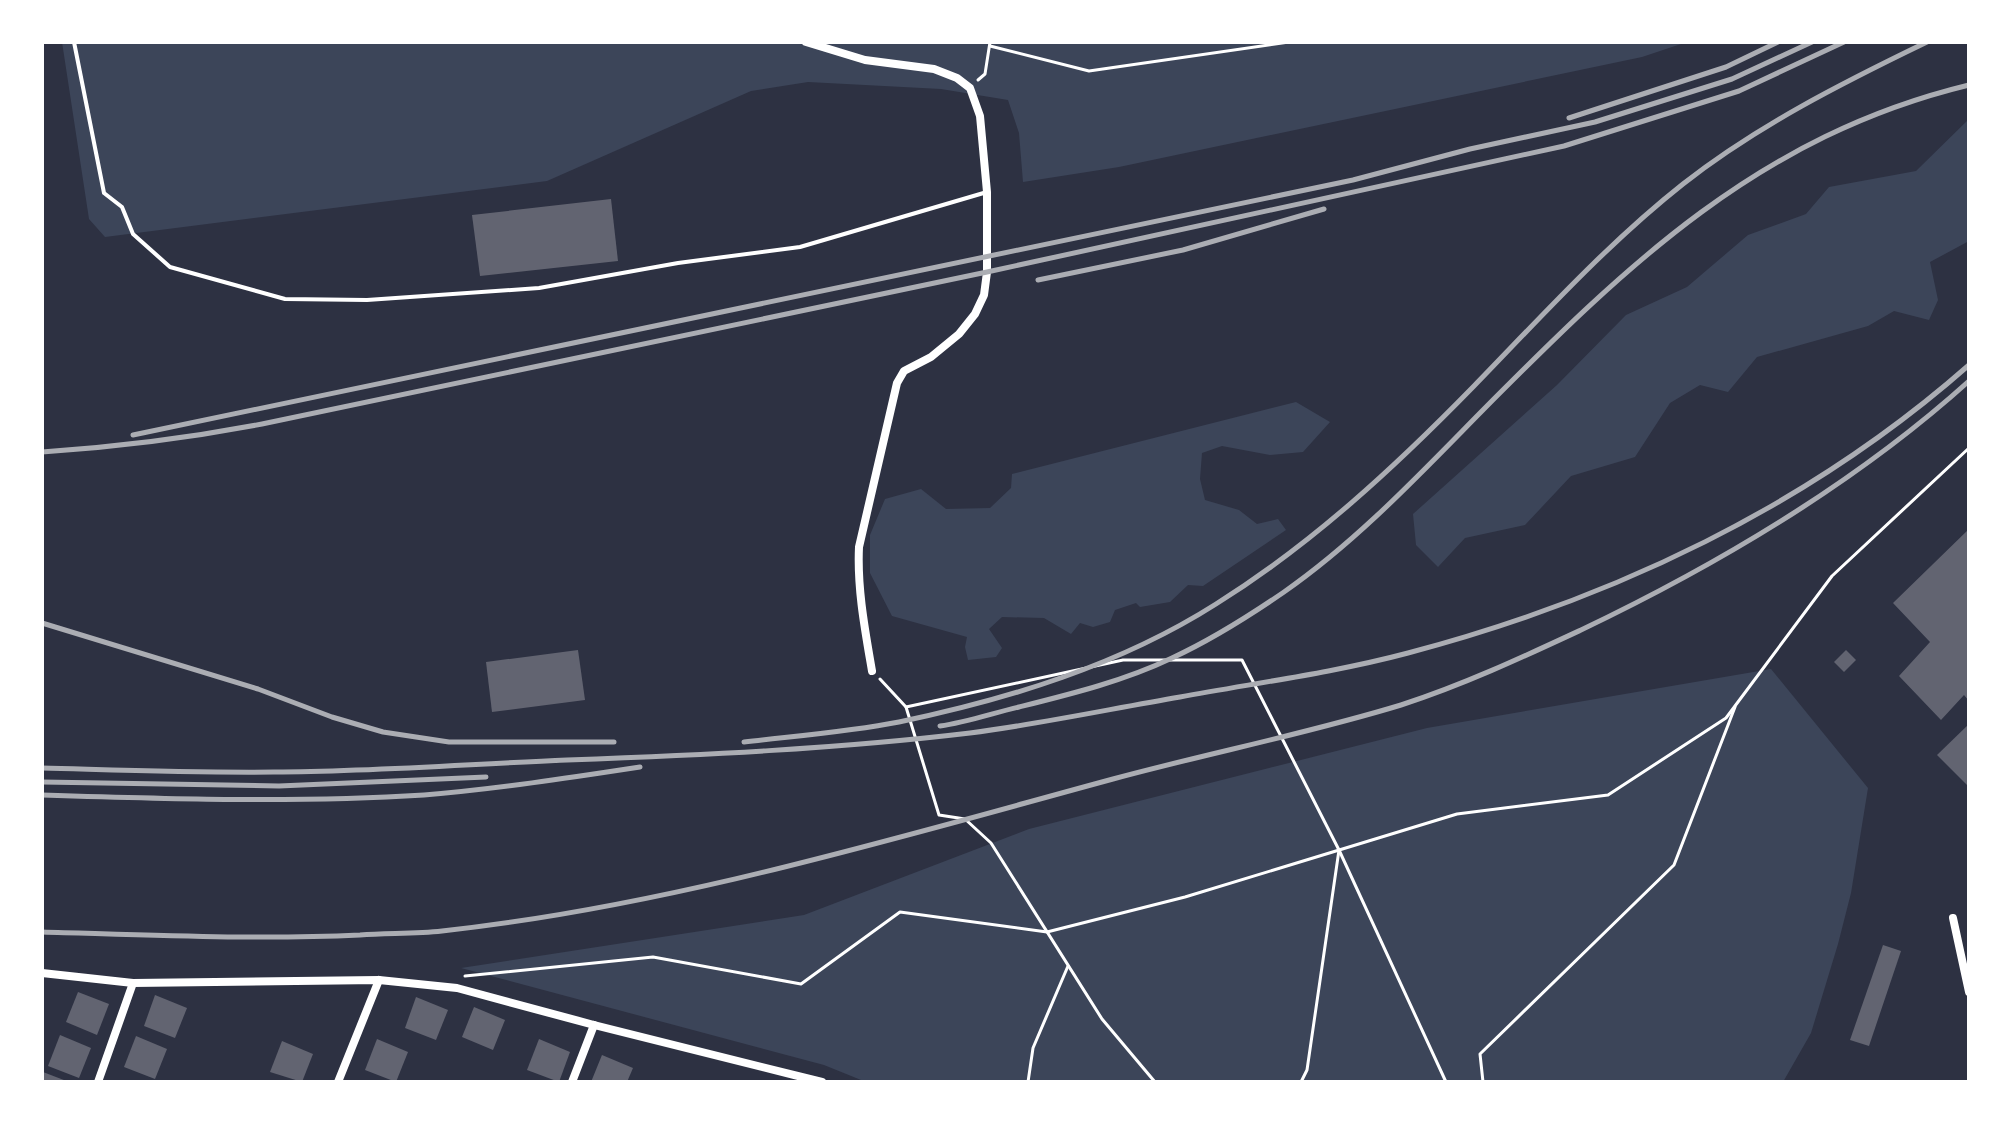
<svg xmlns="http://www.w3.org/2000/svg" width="2011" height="1124" font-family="'PT Sans',sans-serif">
  <rect width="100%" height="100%" fill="#2d3142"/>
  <g fill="#3c4559">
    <path d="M 62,42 L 1687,42 L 1642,57 L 1119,167 L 1023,182 L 1019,133 L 1008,100 L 941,89 L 808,82 L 751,91 L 547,181 L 105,237 L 89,219 Z"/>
    <path d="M 1969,119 L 1969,241 L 1930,262 L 1938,300 L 1929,320 L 1894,311 L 1868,326 L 1757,357 L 1728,392 L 1700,385 L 1670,403 L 1635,457 L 1571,476 L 1525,525 L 1465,538 L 1438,567 L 1416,545 L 1413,514 L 1557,385 L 1626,315 L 1687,287 L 1748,235 L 1806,214 L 1829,187 L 1916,171 Z"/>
    <path d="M 1296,402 L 1330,422 L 1303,452 L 1270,455 L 1222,446 L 1202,453 L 1200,479 L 1205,500 L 1239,510 L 1257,524 L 1278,519 L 1286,530 L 1203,586 L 1188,585 L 1170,602 L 1140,607 L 1136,603 L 1115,610 L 1110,622 L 1093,627 L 1080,623 L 1071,634 L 1044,618 L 1002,617 L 989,629 L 1002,648 L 996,657 L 968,660 L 965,647 L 967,637 L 892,616 L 870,573 L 870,535 L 885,499 L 921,489 L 946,509 L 990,508 L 1011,488 L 1012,474 Z"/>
    <path d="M 1771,669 L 1868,788 L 1851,893 L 1838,944 L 1811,1033 L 1783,1082 L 866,1082 L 824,1065 L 461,968 L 804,915 L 1029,829 L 1427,728 Z"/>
  </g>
  <g fill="#626471">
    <path d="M 611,199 L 618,261 L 480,276 L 472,215 Z"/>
    <path d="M 1969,529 L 1969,701 L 1964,695 L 1941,720 L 1899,676 L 1930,642 L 1893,603 Z"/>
    <path d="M 578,650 L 585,700 L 492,712 L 486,662 Z"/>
    <path d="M 1846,650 L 1856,660 L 1844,672 L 1834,662 Z"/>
    <path d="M 1969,724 L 1969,787 L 1937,755 Z"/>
    <path d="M 1883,945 L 1901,951 L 1869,1046 L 1850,1040 Z"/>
    <path d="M 78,992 L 109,1004 L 97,1035 L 66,1022 Z"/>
    <path d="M 155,995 L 187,1008 L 175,1038 L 144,1026 Z"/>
    <path d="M 416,997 L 448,1010 L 436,1040 L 405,1028 Z"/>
    <path d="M 474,1007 L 505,1020 L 493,1050 L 462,1037 Z"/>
    <path d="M 60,1035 L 91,1048 L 79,1078 L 48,1066 Z"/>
    <path d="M 136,1036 L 167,1049 L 155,1079 L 124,1067 Z"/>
    <path d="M 377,1039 L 408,1052 L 396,1082 L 365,1070 Z"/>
    <path d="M 539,1039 L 570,1052 L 559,1082 L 527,1070 Z"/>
    <path d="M 282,1041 L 313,1054 L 302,1082 L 270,1072 Z"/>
    <path d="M 602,1055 L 633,1068 L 627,1082 L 591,1082 Z"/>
    <path d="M 43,1072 L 69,1082 L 42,1082 Z"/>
  </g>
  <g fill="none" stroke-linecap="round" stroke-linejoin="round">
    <g stroke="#fff" stroke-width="3">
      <path d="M 990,46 L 1089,71 L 1289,42"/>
      <path d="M 978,80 L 985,74 L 990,42"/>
      <path d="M 880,679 L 906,707 L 939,815 L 965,819 L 991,843 L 1102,1019 L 1155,1082"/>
      <path d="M 906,707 L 1123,660 L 1242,660 L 1339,850 L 1446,1082"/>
      <path d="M 465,976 L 653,957 L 801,984 L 900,912 L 1047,932 L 1185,897 L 1457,814 L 1608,795 L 1726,718 L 1832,576 L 1969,448"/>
      <path d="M 1028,1082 L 1033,1048 L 1068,966"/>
      <path d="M 1301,1082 L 1307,1070 L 1339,850"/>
      <path d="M 1483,1082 L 1480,1054 L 1674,865 L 1735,707"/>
    </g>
    <path stroke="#fff" stroke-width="4" d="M 74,42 L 104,193 L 122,207 L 133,234 L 170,267 L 285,299 L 367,300 L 539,288 L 678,263 L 800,247 L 987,192"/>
    <g stroke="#fff" stroke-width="8">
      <path d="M 806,42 L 865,60 L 934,69 L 957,78 L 970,88 L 980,116 L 987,192 L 987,272 L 984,295 L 975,314 L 959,334 L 931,357 L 904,371 L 897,383 L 859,547 C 857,588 865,630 872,671"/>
      <path d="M 1953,918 L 1969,992"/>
      <path d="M 42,973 L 133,983 L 379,980 L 457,988 L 594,1025 L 822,1082"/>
      <path d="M 98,1082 L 133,983"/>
      <path d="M 338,1082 L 379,980"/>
      <path d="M 572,1082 L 594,1025"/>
    </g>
    <g stroke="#abadb3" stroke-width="5">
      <path d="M 1569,118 L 1726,67 L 1778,42"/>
      <path d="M 1038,280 L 1183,250 L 1324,209"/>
      <path d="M 133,435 L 1353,180 L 1470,149 L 1595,122 L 1732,79 L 1812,42"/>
      <path d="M 42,452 C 117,447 189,438 262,424 L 987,272 L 1564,146 L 1739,91 L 1844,42"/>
      <path d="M 42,623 L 258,689 L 332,717 L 383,732 L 449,742 L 614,742"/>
      <path d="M 940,726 C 967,722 993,713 1019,707 C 1071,694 1124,681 1172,658 C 1211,640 1249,616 1284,592 C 1357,541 1419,475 1481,412 C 1628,264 1759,136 1969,85"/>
      <path d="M 744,742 C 795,736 848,732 899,722 C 1009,699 1120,665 1216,604 C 1312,544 1395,467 1474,386 C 1541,317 1607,244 1683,184 C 1757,126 1842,83 1927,42"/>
      <path d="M 42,768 C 119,770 197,773 274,772 C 372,772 470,764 567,760 C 702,755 836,749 970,733 C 1040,724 1110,709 1180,697 C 1255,683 1333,673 1408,653 C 1613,599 1809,506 1969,365"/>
      <path d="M 42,782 L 279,786 L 486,777"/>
      <path d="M 42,795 C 169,799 297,803 424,795 C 496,789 568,778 640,767"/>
      <path d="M 42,932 C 148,935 254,940 360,935 C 388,933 415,934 442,931 C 670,906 892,839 1113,779 C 1209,753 1306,734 1401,705 C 1463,685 1523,657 1581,630 C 1717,565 1857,482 1969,381"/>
    </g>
  </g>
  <rect width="2011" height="1124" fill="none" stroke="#ffffff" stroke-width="88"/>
</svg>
